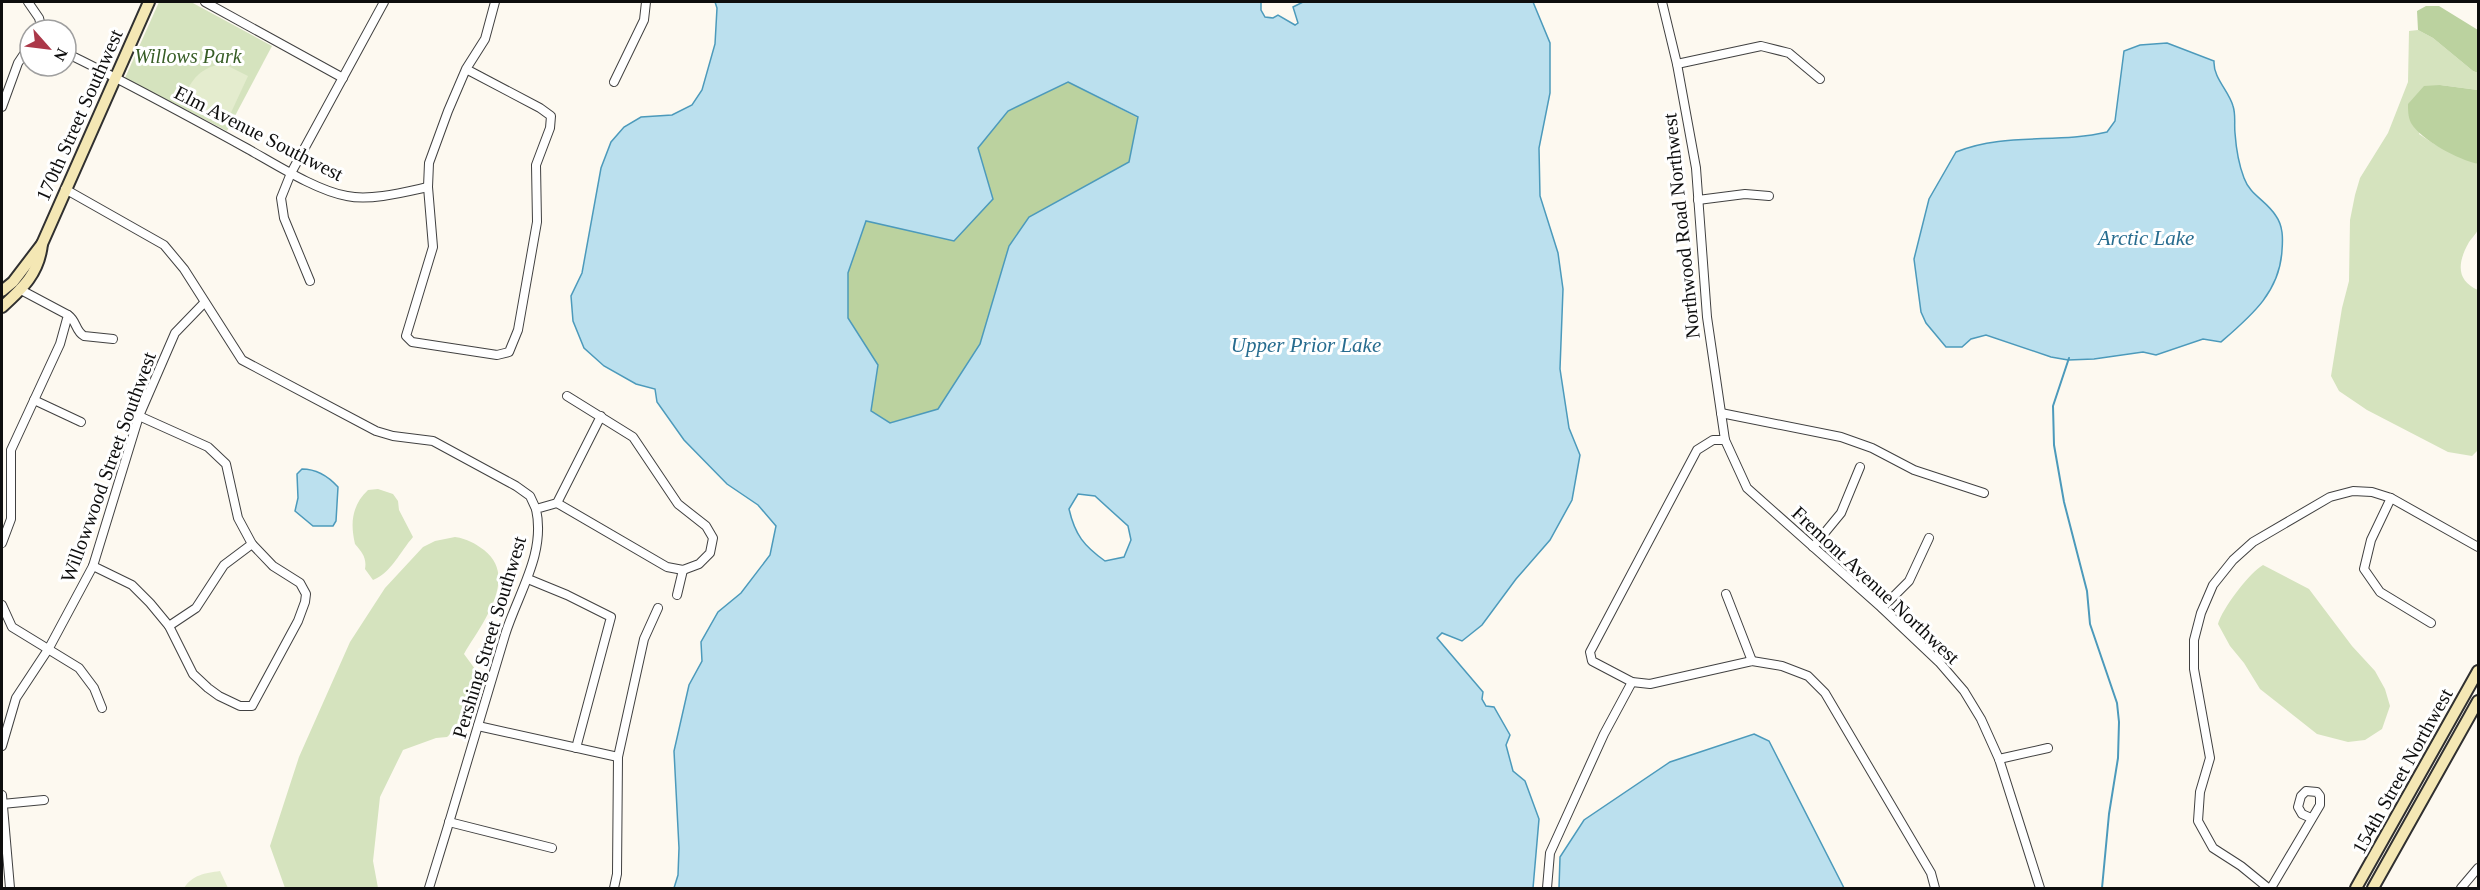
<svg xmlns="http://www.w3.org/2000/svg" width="2480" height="890" font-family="Georgia,serif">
  <rect width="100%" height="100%" fill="#fdf9f0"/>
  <g fill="#d5e3be">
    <path d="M 159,2 L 191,2 L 272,46 L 227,131 L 125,78 Z"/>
    <path d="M 2418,30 L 2433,38 L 2473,71 L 2478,73 L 2478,90 L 2440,85 L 2419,134 L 2434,144 L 2478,164 C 2478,178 2480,218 2478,229 C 2476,235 2470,239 2468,244 C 2457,264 2457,281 2478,290 L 2478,450 L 2472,456 L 2448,452 L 2367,410 L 2339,391 L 2331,376 L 2342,308 L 2349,281 L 2350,220 L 2355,195 L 2360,178 L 2388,133 L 2408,82 L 2409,31 Z"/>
    <path d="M 378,489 L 393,494 L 398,501 L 399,510 L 413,537 C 400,552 391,573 373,580 L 365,569 C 367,558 362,552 355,544 C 350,523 352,505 368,490 Z"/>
    <path d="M 455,537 C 468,539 474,543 484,550 C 520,578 480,626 464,654 L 475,669 L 469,698 L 456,729 L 447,737 L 436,738 L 403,750 L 380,797 L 373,861 L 378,888 L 285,888 L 270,846 L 299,757 L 350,642 L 385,588 L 423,547 L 435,541 Z"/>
    <path d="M 2263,565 L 2309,589 L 2352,646 L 2375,671 L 2385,689 L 2390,706 L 2382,729 L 2365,740 L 2348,742 L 2317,734 L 2260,689 L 2244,663 L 2230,646 L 2218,624 C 2222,609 2250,572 2263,565 Z"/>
  </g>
  <g fill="#bbd29f">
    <path d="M 2426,6 L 2439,6 L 2478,30 L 2478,73 L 2473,71 L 2433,38 L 2418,30 L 2417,11 Z"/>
    <path d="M 1068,82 L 1138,118 L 1129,162 L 1029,217 L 1009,246 L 980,344 L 938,409 L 890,423 L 871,411 L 878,365 L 848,318 L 848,273 L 866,221 L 993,199 L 978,148 L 1008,111 Z"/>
    <path d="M 2440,85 L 2478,90 L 2478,164 C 2459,160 2421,140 2411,123 C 2408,117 2408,110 2408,104 L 2424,86 Z"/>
  </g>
  <g fill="#e4ecce">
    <path d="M 224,64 L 248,76 L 229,117 L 223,120 L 183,99 C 191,79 202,66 224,64 Z"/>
    <path d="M 220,871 L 228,888 L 184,888 C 192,875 205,873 220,871 Z"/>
  </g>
  <g fill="#bbe0ee" stroke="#4c9abb" stroke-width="1.5" fill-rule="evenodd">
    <path d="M 715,2 L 1261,2 L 1261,10 L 1265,17 L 1273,18 L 1278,15 L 1295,25 L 1298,23 L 1293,7 L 1303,2 L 1533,2 L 1550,43 L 1550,93 L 1539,148 L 1540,196 L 1558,253 L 1563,289 L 1560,369 L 1569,428 L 1580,455 L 1572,500 L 1550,540 L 1516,579 L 1482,625 L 1462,641 L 1442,633 L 1437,638 L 1483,692 L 1482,699 L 1486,706 L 1494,707 L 1510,735 L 1506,745 L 1513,771 L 1525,781 L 1539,819 L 1533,888 L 674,888 L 678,875 L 679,848 L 674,751 L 689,685 L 702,661 L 701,642 L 718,612 L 741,593 L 770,555 L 776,526 L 758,505 L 727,484 L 684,440 L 657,402 L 655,389 L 636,384 L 604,366 L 584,348 L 573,321 L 571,296 L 582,273 L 601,168 L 611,142 L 624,127 L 641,117 L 672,115 L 692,105 L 702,90 L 715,44 L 717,8 ZM 1068,82 L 1138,117 L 1129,162 L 1029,217 L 1009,246 L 980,344 L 938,409 L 890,423 L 871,411 L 878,365 L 848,318 L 848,273 L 866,221 L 954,241 L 993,199 L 978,148 L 1008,111 ZM 1078,494 L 1095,496 L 1128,526 L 1131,540 L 1124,557 L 1105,561 C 1084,546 1075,535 1069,509 Z"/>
    <path d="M 2167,43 L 2214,61 C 2213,78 2229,91 2233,106 C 2236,115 2234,124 2235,133 C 2236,147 2239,165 2244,178 C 2250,195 2267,201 2276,216 C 2283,226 2283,238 2282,250 C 2280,292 2251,316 2221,342 L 2203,339 L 2156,355 L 2143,352 L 2094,359 L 2068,360 L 2051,357 L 1986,335 L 1971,339 L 1962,347 L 1946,347 L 1926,323 L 1921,312 L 1914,259 L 1929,199 L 1956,152 C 2004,132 2058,144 2107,132 L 2115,121 L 2124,51 L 2140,45 Z"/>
    <path d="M 302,469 C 316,469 328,476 338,487 L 336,521 L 333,526 L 313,526 L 295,511 L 298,498 L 297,474 Z"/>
    <path d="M 1754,734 L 1769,741 L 1844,888 L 1559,888 L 1560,857 L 1584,820 L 1670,762 Z"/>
  </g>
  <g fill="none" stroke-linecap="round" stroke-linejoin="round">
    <path stroke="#4c9abb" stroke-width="2" d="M 2069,358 L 2053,406 L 2054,445 L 2064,502 L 2087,591 L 2090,624 L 2117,703 L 2119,722 L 2118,758 L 2109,814 L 2102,888"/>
    <g stroke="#414141" stroke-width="10">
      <g id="street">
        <path d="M 28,2 L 39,18 L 42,30"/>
        <path d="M 205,2 L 343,78"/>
        <path d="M 1662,2 L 1677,64 L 1696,168 L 1707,317 L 1725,440 L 1747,488 L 1882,608 L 1939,662 L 1964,691 L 1981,719 L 1999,759 L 2040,888"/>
        <path d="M 66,53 C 128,83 188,116 248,149 C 275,164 317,191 347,196 C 371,201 405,192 428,187"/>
        <path d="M 1677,64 L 1761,46 L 1789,53 L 1820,79"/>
        <path d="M 466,69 L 540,108 L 551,116 L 550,128 L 536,165 L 537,222 L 518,330 L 509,352 L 497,355 L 412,342 L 406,336 L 433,247 L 428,187 L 429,163 L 448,111 L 466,69 L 485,39 L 495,2"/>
        <path d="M 614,82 L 644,20 L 646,2"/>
        <path d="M 2,107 L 18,63 L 30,45"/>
        <path d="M 65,189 L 164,245 L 184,269 L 242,360 L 376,431 L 393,436 L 433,441 L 516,486 L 530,496 L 536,509"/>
        <path d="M 1698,200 L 1745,194 L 1769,196"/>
        <path d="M 310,281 L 284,218 L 281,198 L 291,173 L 384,2"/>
        <path d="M 68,315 C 77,321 75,331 84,336 L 113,339"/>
        <path d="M 34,400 L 81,422"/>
        <path d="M 1721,413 L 1841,437 L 1872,448 L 1914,470 L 1984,493"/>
        <path d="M 1725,440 L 1713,440 L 1697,450 L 1590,652 L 1592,661 L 1632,682 L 1650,684 L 1752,661 L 1782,666 L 1808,676 L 1825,693 L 1931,873 L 1935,888"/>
        <path d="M 2391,498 L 2371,540 L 2364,569 L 2380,592 L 2431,623"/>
        <path d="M 557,503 L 667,567 L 683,570 L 699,564 L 710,553 L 713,538 L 706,526 L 678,504 L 633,437 L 567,396"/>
        <path d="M 2,543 L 11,519 L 11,450 L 60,344 L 68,315 L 21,290"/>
        <path d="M 1813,547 L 1841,513 L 1860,467"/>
        <path d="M 93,566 L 132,585 L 150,603 L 169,626 L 193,674 L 208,688 L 219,696 L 240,706 L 252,706 L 298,621 L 305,602 L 306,594 L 300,583 L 273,566 L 252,544 L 238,518 L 226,464 L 208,447 L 139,416"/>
        <path d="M 528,579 L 567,595 L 611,617 L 576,748"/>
        <path d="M 1726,594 L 1752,661"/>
        <path d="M 677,595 L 683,570"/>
        <path d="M 2,605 L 12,627 L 79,668 L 94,688 L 102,708"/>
        <path d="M 1882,608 L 1909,581 L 1929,538"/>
        <path d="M 169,626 L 196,608 L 224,565 L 252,544"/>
        <path d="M 478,726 L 618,757"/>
        <path d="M 2,746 L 16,698 L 49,648 L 93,566 L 139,416 L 175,333 L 204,303"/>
        <path d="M 1999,759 L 2048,748"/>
        <path d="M 2,795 L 10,888"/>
        <path d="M 2,804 L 44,800"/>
        <path d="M 449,822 L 552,848"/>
        <path d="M 429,888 C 455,804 480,720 505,635 C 518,593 546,554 536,509 L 557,503 L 601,416"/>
        <path d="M 614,888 L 617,874 L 618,757 L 644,639 L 658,608"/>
        <path d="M 1547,888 L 1550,853 L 1604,734 L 1632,682"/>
        <path d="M 2268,888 L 2241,866 L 2213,848 L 2198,821 L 2200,792 L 2210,758 L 2194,669 L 2194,640 L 2201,613 L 2213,585 L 2233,560 L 2253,542 L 2330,497 L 2353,491 L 2372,492 L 2391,498 L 2478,547"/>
        <path d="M 2271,888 L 2320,805 L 2320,796 L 2317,792 L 2306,791 L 2301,796 L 2298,807 L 2302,814 L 2311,818"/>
        <path d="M 2461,888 L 2478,868"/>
      </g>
    </g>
    <g stroke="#303030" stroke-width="14">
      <g id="secondary">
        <path d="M 2,291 L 13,282 L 42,244"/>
        <path d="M 2,307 C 23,288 39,273 42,244 L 149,2"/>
        <path d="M 2356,888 L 2478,671"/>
        <path d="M 2373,888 L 2478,701"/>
      </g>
    </g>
    <use href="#street" stroke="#fff" stroke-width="8"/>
    <use href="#secondary" stroke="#f4e7b4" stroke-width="10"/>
  </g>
  <g text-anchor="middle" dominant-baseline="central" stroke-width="6" stroke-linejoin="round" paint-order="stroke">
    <g font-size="20" font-style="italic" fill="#375d26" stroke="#fff">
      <text x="188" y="56">Willows Park</text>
    </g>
    <g font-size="20" fill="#0e0e0e" stroke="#fff">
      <text transform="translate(79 115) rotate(-66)">170th Street Southwest</text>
      <text transform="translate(259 133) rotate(27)">Elm Avenue Southwest</text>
      <text transform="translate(1681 226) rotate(-96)">Northwood Road Northwest</text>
      <text transform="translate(108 467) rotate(-70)">Willowwood Street Southwest</text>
      <text transform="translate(1876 585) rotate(43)">Fremont Avenue Northwest</text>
      <text transform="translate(489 637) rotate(-73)">Pershing Street Southwest</text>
      <text transform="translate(2402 771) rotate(-61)">154th Street Northwest</text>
    </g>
    <g font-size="21" font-style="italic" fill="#276c8f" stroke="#fff">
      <text x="2146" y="238">Arctic Lake</text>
      <text x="1306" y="345">Upper Prior Lake</text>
    </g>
  </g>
  <rect width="2480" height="890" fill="none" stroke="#0e0e0e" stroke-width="6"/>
  <g transform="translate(48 48) rotate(118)"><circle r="28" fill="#ffffff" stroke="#9f9f9f" stroke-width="1.5"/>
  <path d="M0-4.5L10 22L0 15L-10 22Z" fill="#ab3849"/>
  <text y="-9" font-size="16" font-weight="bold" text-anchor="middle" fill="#0e0e0e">N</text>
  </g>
</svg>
